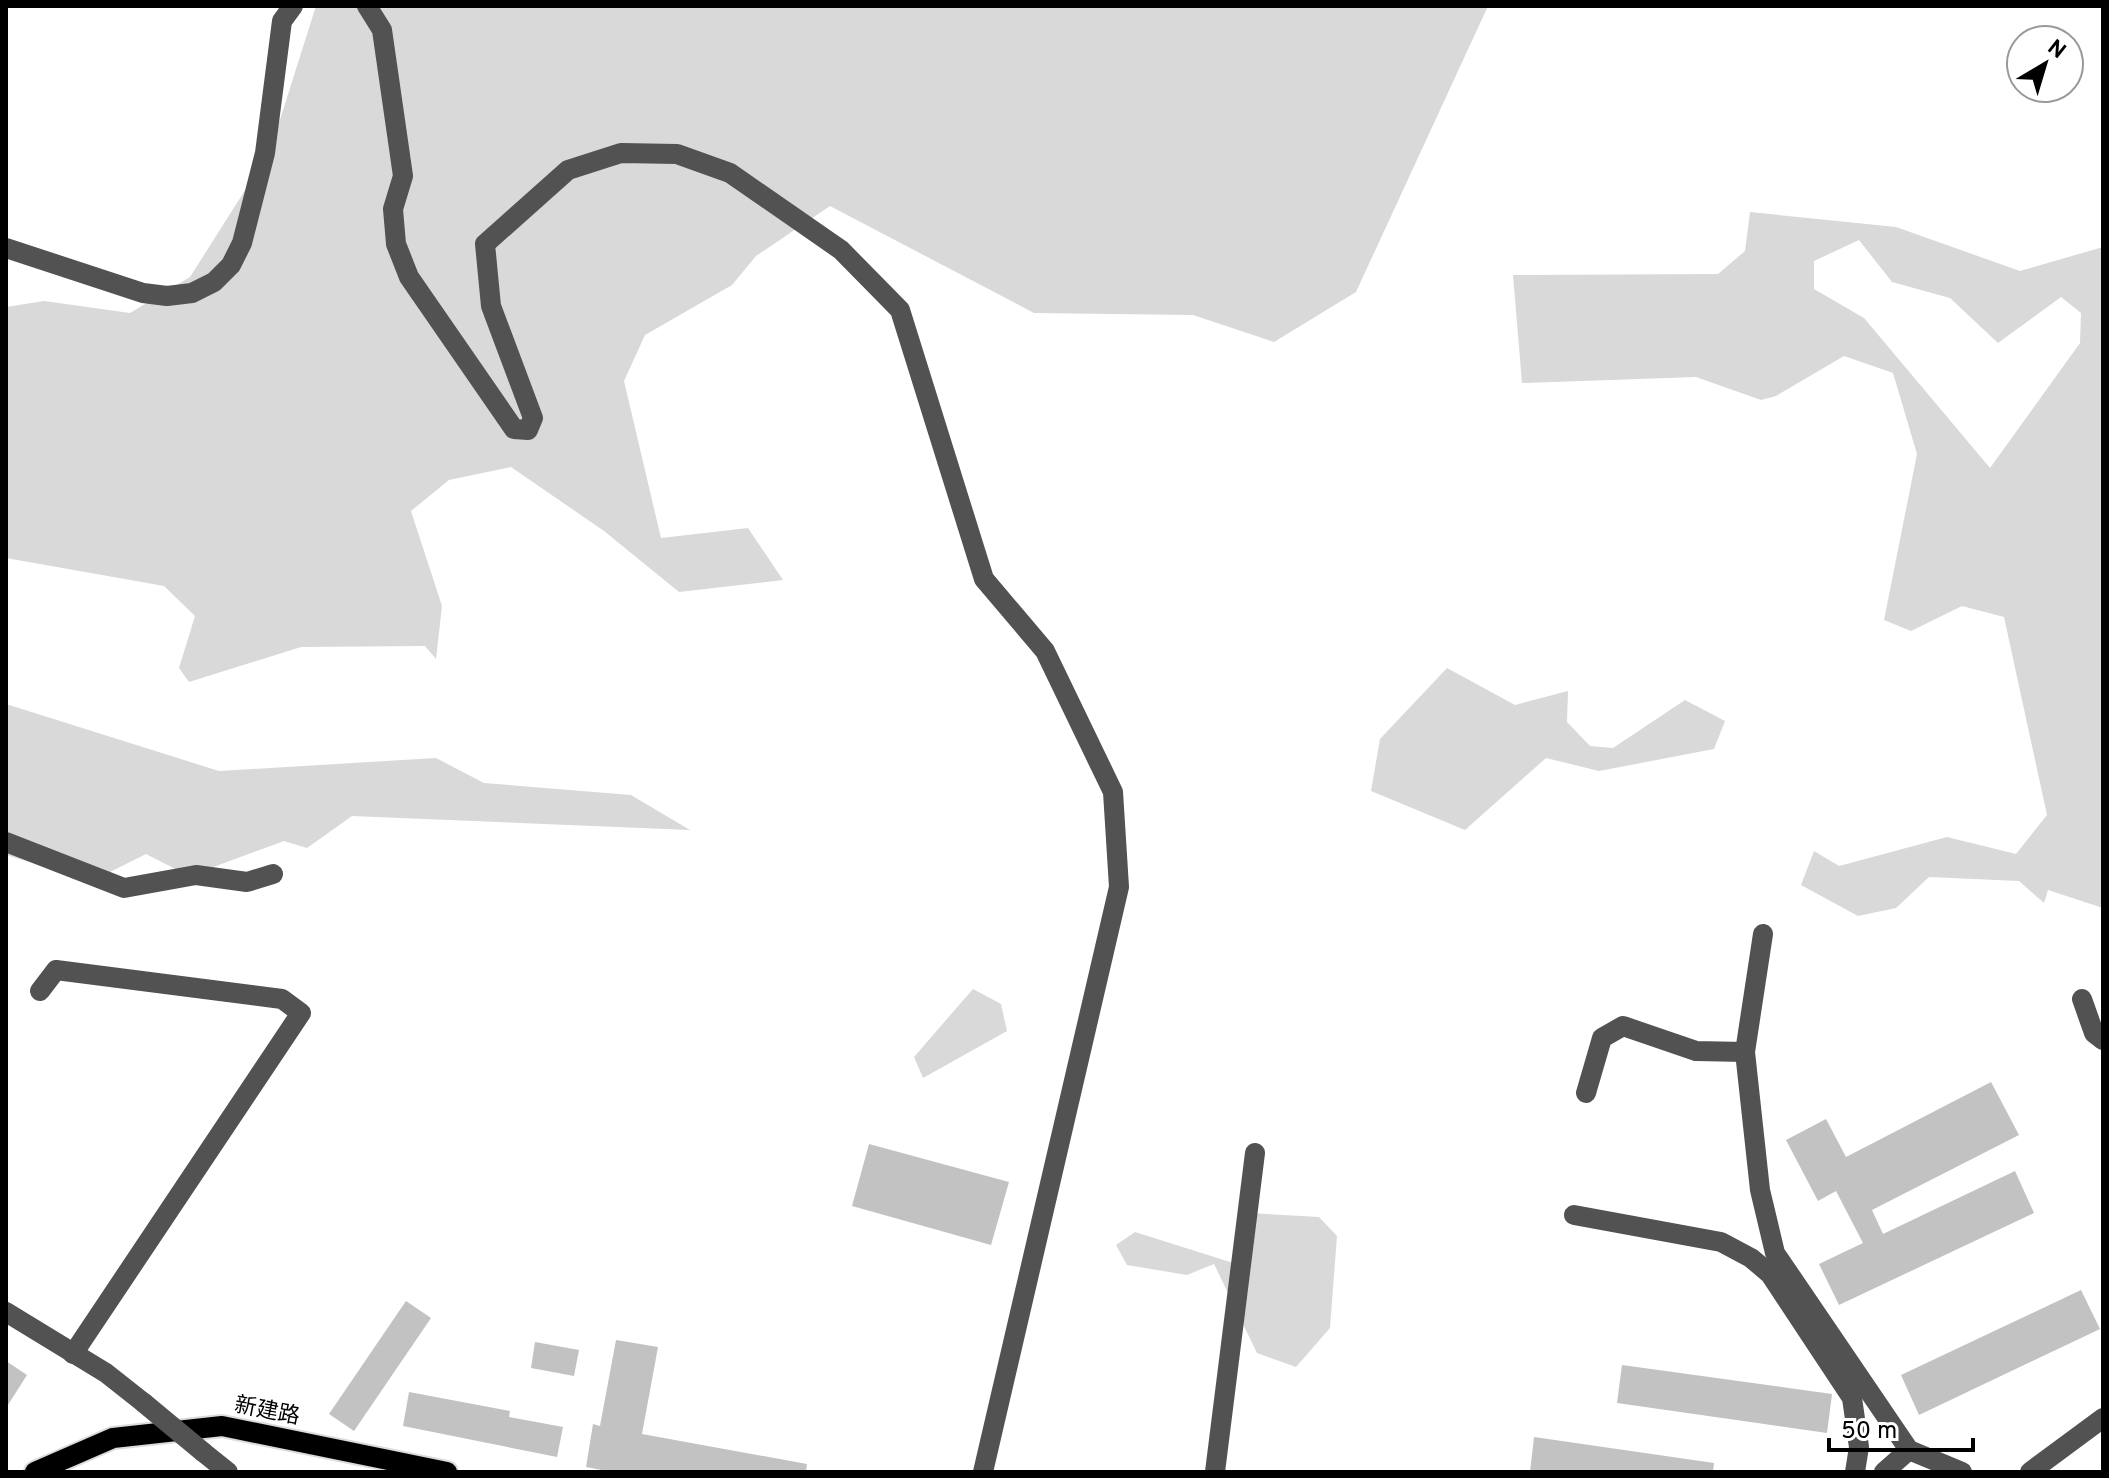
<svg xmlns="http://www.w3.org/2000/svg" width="2109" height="1478" font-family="Overpass,'Noto Sans SC',sans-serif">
  <rect width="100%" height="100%" fill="#fff"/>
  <g fill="#d9d9d9" fill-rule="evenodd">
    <path d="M 316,6 L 1488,6 L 1356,292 L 1274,342 L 1193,315 L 1034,313 L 830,206 L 756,256 L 732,285 L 645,335 L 624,381 L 661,538 L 748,528 L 783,580 L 679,592 L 604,531 L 511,467 L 449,480 L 411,511 L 442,606 L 436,659 L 425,646 L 301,647 L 189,682 L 179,668 L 195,616 L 164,586 L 6,558 L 6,307 L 44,301 L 130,313 L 190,277 L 270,151 Z"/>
    <path d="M 1750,212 L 1896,227 L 2020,271 L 2103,247 L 2103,908 L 2048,890 L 2044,903 L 2019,881 L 1929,877 L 1896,908 L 1858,916 L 1801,885 L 1814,851 L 1839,866 L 1947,837 L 2016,854 L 2047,815 L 2004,617 L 1962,606 L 1911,631 L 1884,620 L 1917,454 L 1893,373 L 1844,356 L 1776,396 L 1761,400 L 1696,377 L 1522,383 L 1513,275 L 1718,274 L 1745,251 ZM 1859,240 L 1892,282 L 1950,298 L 1998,343 L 2061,297 L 2081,313 L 2080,343 L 1990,468 L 1864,318 L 1814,289 L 1814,261 Z"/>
    <path d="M 1447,668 L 1515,705 L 1568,691 L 1567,722 L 1590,746 L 1613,748 L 1685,700 L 1725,721 L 1714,749 L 1599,771 L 1546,758 L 1465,830 L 1371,791 L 1380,739 Z"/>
    <path d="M 6,704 L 219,771 L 436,758 L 484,783 L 631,795 L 690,830 L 352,816 L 307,848 L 284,841 L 189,876 L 146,854 L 92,881 L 6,855 Z"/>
    <path d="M 973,989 L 1001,1004 L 1007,1031 L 923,1078 L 914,1057 Z"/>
    <path d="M 1250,1213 L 1319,1217 L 1337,1236 L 1330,1328 L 1296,1367 L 1257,1353 L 1214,1264 L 1187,1275 L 1127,1265 L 1116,1245 L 1135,1232 L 1246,1267 Z"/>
  </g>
  <g fill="#c2c2c2">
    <path d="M 1991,1082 L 2019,1135 L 1872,1210 L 1883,1234 L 2015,1171 L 2034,1213 L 1839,1305 L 1819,1264 L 1863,1243 L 1836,1191 L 1818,1201 L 1786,1140 L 1826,1119 L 1846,1157 Z"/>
    <path d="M 869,1144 L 1009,1182 L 991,1245 L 852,1206 Z"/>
    <path d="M 2081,1290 L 2100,1329 L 1919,1415 L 1901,1375 Z"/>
    <path d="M 406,1301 L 431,1318 L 354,1431 L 329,1414 Z"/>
    <path d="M 616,1340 L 658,1347 L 642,1434 L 807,1464 L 806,1472 L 612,1472 L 586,1467 L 593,1424 L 600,1426 Z"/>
    <path d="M 535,1342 L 579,1350 L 574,1376 L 531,1368 Z"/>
    <path d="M 6,1361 L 27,1375 L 6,1408 Z"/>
    <path d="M 1622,1365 L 1832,1394 L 1827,1433 L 1617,1403 Z"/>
    <path d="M 409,1392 L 510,1411 L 509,1417 L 563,1427 L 557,1457 L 403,1426 Z"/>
    <path d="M 1534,1437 L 1714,1463 L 1713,1472 L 1530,1472 Z"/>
  </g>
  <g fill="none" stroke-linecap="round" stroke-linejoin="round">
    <g stroke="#dbdbdb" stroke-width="24">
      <path id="major" d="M 35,1472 L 113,1438 L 222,1426 L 447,1472"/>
    </g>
    <g stroke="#525252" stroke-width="20">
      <path d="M 367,6 L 382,30 L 403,176 L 393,209 L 396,244 L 409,277 L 514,429 L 528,430 L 533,418 L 491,306 L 485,244 L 568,170 L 621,153 L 677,154 L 730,173 L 841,250 L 900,310 L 984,579 L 1045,651 L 1113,792 L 1119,887 L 983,1472"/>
      <path d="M 6,248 L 143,293 L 167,296 L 192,293 L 214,282 L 231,265 L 242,243 L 265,153 L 282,21 L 293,6"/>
      <path d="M 6,842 L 124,888 L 196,875 L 247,882 L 273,874"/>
      <path d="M 1763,934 L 1745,1052 L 1760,1190 L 1775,1253 L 1909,1450 L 1962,1472"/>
      <path d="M 40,991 L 56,970 L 282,999 L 301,1013 L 73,1354"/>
      <path d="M 2082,999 L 2094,1033 L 2103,1040"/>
      <path d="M 1586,1093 L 1602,1038 L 1623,1026 L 1696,1051 L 1745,1052"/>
      <path d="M 1574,1215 L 1721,1242 L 1751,1258 L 1770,1274 L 1852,1398 L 1859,1447 L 1855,1472"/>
      <path d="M 6,1312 L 106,1373 L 144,1403"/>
      <path d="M 203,1452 L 228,1472"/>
      <path d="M 1215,1472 L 1255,1153"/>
      <path d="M 1884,1472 L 1909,1450"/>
      <path d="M 2030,1472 L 2103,1418"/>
    </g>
    <use href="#major" stroke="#000" stroke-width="20"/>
    <path stroke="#525252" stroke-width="20" d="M 144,1403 L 203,1452"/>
  </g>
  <g text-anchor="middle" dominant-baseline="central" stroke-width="6" stroke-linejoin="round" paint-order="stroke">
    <g font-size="22" fill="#000" stroke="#fff">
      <text transform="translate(267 1412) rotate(11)">新建路</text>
    </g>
  </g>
  <rect width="2109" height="1478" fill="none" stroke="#000000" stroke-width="16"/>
  <g transform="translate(2045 64) rotate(38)"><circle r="38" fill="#ffffff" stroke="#999999" stroke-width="2"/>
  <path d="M0-6L14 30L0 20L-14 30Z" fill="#000000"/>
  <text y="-12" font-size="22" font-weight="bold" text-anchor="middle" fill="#000000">N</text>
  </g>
  <path d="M1829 1438v12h144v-12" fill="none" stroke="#000000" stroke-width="4"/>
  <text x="1841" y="1438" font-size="24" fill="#000000" stroke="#ffffff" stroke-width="6" paint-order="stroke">50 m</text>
</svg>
